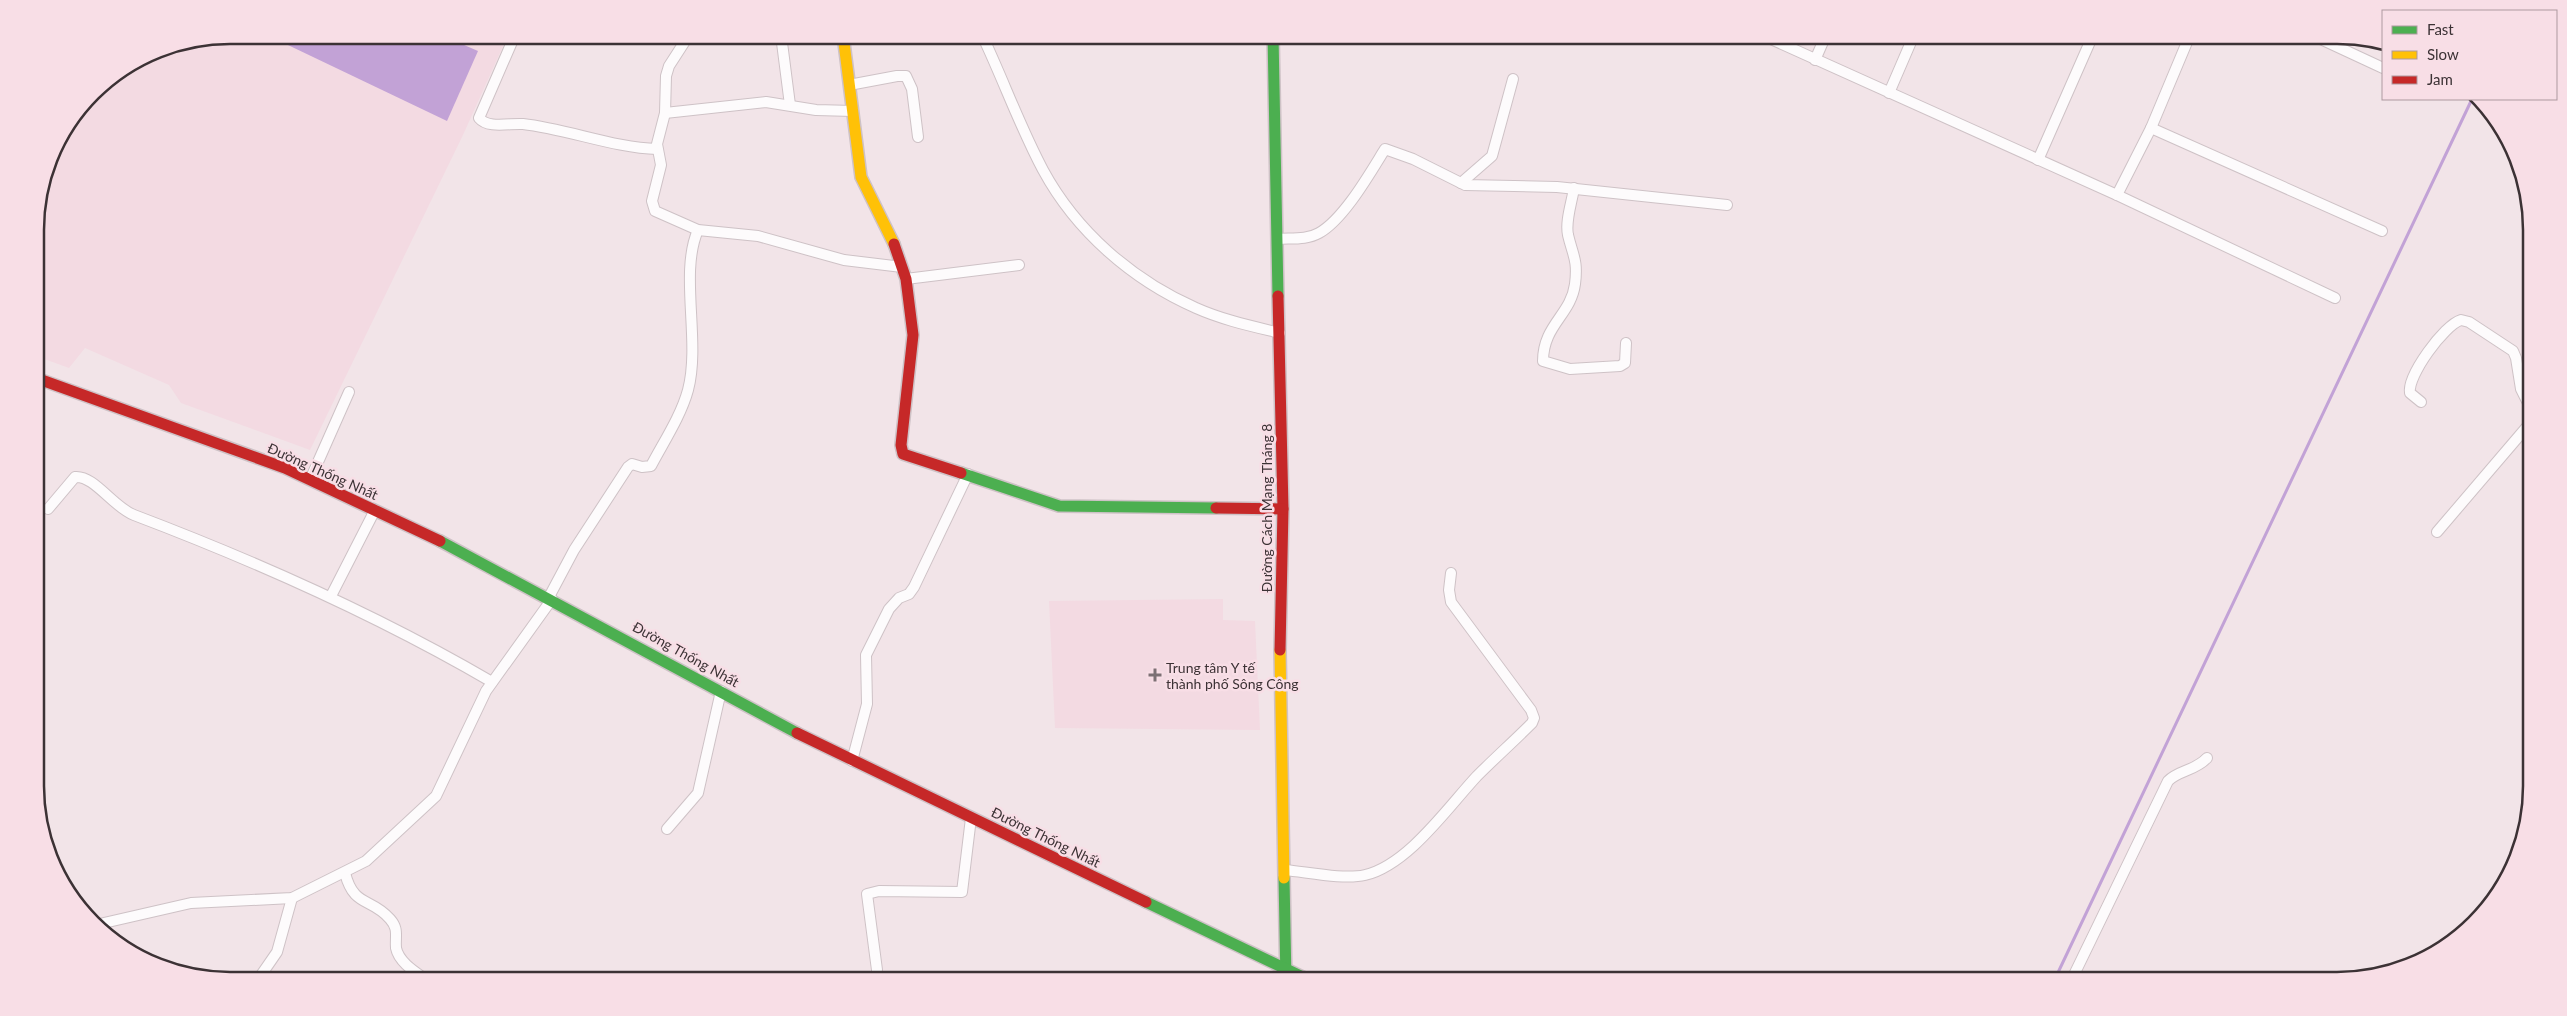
<svg xmlns="http://www.w3.org/2000/svg" width="2567" height="1016" font-family="Lato,sans-serif">
  <rect width="100%" height="100%" fill="#f2e4e8"/>
  <g fill="#f3dae2">
    <path d="M 229,35 L 508,35 L 463,135 L 310,450 L 181,403 L 169,385 L 85,348 L 69,368 L 36,356 L 35,216 L 55,144 L 101,83 L 155,50 Z"/>
    <path d="M 1223,599 L 1223,620 L 1255,621 L 1260,730 L 1055,728 L 1049,601 Z"/>
  </g>
  <path fill="#c2a2d6" d="M 267,35 L 441,35 L 478,51 L 447,121 Z"/>
  <g fill="none" stroke-linecap="round" stroke-linejoin="round">
    <path stroke="#c2a2d6" stroke-width="3" d="M 2054,981 L 2472,99"/>
    <g stroke="#cec2c6" stroke-width="12">
      <g id="street">
        <path d="M 515,35 L 479,118 C 488,129 510,123 523,124 C 567,129 615,148 657,149"/>
        <path d="M 689,35 L 669,66 L 666,76 L 665,113 L 657,144 L 661,165 L 652,201 L 655,211 L 698,230 L 758,236 L 844,260 L 902,267"/>
        <path d="M 781,35 L 790,105"/>
        <path d="M 982,35 C 1003,79 1020,127 1043,170 C 1076,231 1132,280 1196,308 C 1223,320 1251,326 1280,333"/>
        <path d="M 1762,35 L 2117,195 L 2335,298"/>
        <path d="M 2312,35 L 2383,68"/>
        <path d="M 1815,60 L 1826,35"/>
        <path d="M 849,85 L 897,76 L 906,76 L 912,89 L 918,137"/>
        <path d="M 1889,93 L 1914,35"/>
        <path d="M 665,113 L 766,102 L 816,110 L 853,111"/>
        <path d="M 2151,128 L 2382,231"/>
        <path d="M 2038,160 L 2093,35"/>
        <path d="M 1461,183 L 1492,156 L 1513,79"/>
        <path d="M 1574,188 C 1572,202 1565,221 1568,235 C 1573,256 1578,260 1575,284 C 1571,315 1543,325 1543,361 L 1570,369 L 1620,366 L 1625,363 L 1626,343"/>
        <path d="M 2117,195 L 2151,128 L 2190,35"/>
        <path d="M 1278,239 C 1291,238 1307,240 1319,233 C 1344,219 1370,173 1385,149 L 1413,159 L 1465,185 L 1557,187 L 1727,205"/>
        <path d="M 906,279 L 1019,265"/>
        <path d="M 2421,402 L 2410,393 C 2407,376 2444,325 2461,320 L 2469,322 L 2513,351 L 2516,358 L 2521,389 L 2531,409"/>
        <path d="M 310,480 L 349,392"/>
        <path d="M 48,509 L 75,477 C 94,475 113,507 134,515 C 258,562 377,615 492,682"/>
        <path d="M 2437,532 L 2531,422"/>
        <path d="M 331,596 L 375,510"/>
        <path d="M 549,597 L 574,550 L 628,467 L 632,464 L 642,467 L 651,466 C 663,443 681,416 688,390 C 701,341 679,273 698,230"/>
        <path d="M 852,761 L 867,704 L 866,655 L 889,609 L 899,598 L 909,594 L 914,587 L 968,474"/>
        <path d="M 667,829 L 698,793 L 721,691"/>
        <path d="M 1285,870 C 1307,872 1344,880 1365,875 C 1408,865 1448,807 1477,776 C 1495,758 1514,741 1532,723 L 1534,718 L 1531,710 L 1451,602 L 1449,590 L 1451,573"/>
        <path d="M 345,873 C 354,908 371,897 390,919 C 399,929 395,936 396,948 C 399,963 417,973 428,981"/>
        <path d="M 95,925 L 191,903 L 292,898 L 366,861 L 436,796 L 486,691 L 552,599"/>
        <path d="M 877,970 L 867,894 L 879,891 L 962,892 L 971,818"/>
        <path d="M 257,981 L 277,952 L 292,898"/>
        <path d="M 2071,981 L 2168,781 C 2179,770 2195,771 2207,758"/>
      </g>
    </g>
    <g stroke="#cec2c6" stroke-width="14">
      <g id="fast">
        <path d="M 1273,35 L 1278,296"/>
        <path d="M 961,473 L 1059,506 L 1216,508"/>
        <path d="M 440,541 L 797,733"/>
        <path d="M 1284,878 L 1286,981"/>
        <path d="M 1146,902 L 1311,981"/>
      </g>
    </g>
    <g stroke="#cec2c6" stroke-width="14">
      <g id="slow">
        <path d="M 843,35 L 861,177 L 894,244"/>
        <path d="M 1280,650 L 1284,878"/>
      </g>
    </g>
    <g stroke="#cec2c6" stroke-width="14">
      <g id="jam">
        <path d="M 894,244 L 906,279 L 913,335 L 901,445 L 903,454 L 961,473"/>
        <path d="M 1278,296 L 1283,509 L 1280,650"/>
        <path d="M 36,378 L 285,468 L 440,541"/>
        <path d="M 1216,508 L 1283,509"/>
        <path d="M 797,733 L 1146,902"/>
      </g>
    </g>
    <use href="#street" stroke="#fdfbfc" stroke-width="10"/>
    <use href="#fast" stroke="#4caf50" stroke-width="11"/>
    <use href="#slow" stroke="#ffc107" stroke-width="11"/>
    <use href="#jam" stroke="#c62828" stroke-width="11"/>
  </g>
  <path fill="#7c7074" stroke="#f8dee6" stroke-width="2" d="M1152.5 667.5h5v5h5v5h-5v5h-5v-5h-5v-5h5z"/>
  <g text-anchor="middle" dominant-baseline="central" stroke-width="5" stroke-linejoin="round" paint-order="stroke">
    <g font-size="14" fill="#3c3235" stroke="#f8dee6">
      <text transform="translate(323 471) rotate(24)">Đường Thống Nhất</text>
      <text transform="translate(1266 508) rotate(-90)">Đường Cách Mạng Tháng 8</text>
      <text transform="translate(686 654) rotate(29)">Đường Thống Nhất</text>
      <text transform="translate(1046 837) rotate(26)">Đường Thống Nhất</text>
    </g>
    <g font-size="14" fill="#3c3235" stroke="#f8dee6" text-anchor="start">
      <text x="1166" y="667">Trung tâm Y tế<tspan x="1166" dy="16">thành phố Sông Công</tspan></text>
    </g>
  </g>
  <path d="M0 0H2567V1016H0ZM230 44H2337A186 186 0 0 1 2523 230V786A186 186 0 0 1 2337 972H230A186 186 0 0 1 44 786V230A186 186 0 0 1 230 44Z" fill="#f8dee6" fill-rule="evenodd"/>
  <path fill="none" stroke="#3c3235" stroke-width="2.5" d="M230 44H2337A186 186 0 0 1 2523 230V786A186 186 0 0 1 2337 972H230A186 186 0 0 1 44 786V230A186 186 0 0 1 230 44Z"/>
  <rect x="2382" y="10" width="175" height="90" fill="#f8dee6" stroke="#ad999f"/>
  <rect x="2392" y="26" width="25" height="8" fill="#4caf50" stroke="#ad999f"/>
  <text x="2427" y="35" font-size="15" fill="#3c3235">Fast</text>
  <rect x="2392" y="51" width="25" height="8" fill="#ffc107" stroke="#ad999f"/>
  <text x="2427" y="60" font-size="15" fill="#3c3235">Slow</text>
  <rect x="2392" y="76" width="25" height="8" fill="#c62828" stroke="#ad999f"/>
  <text x="2427" y="85" font-size="15" fill="#3c3235">Jam</text>
</svg>
